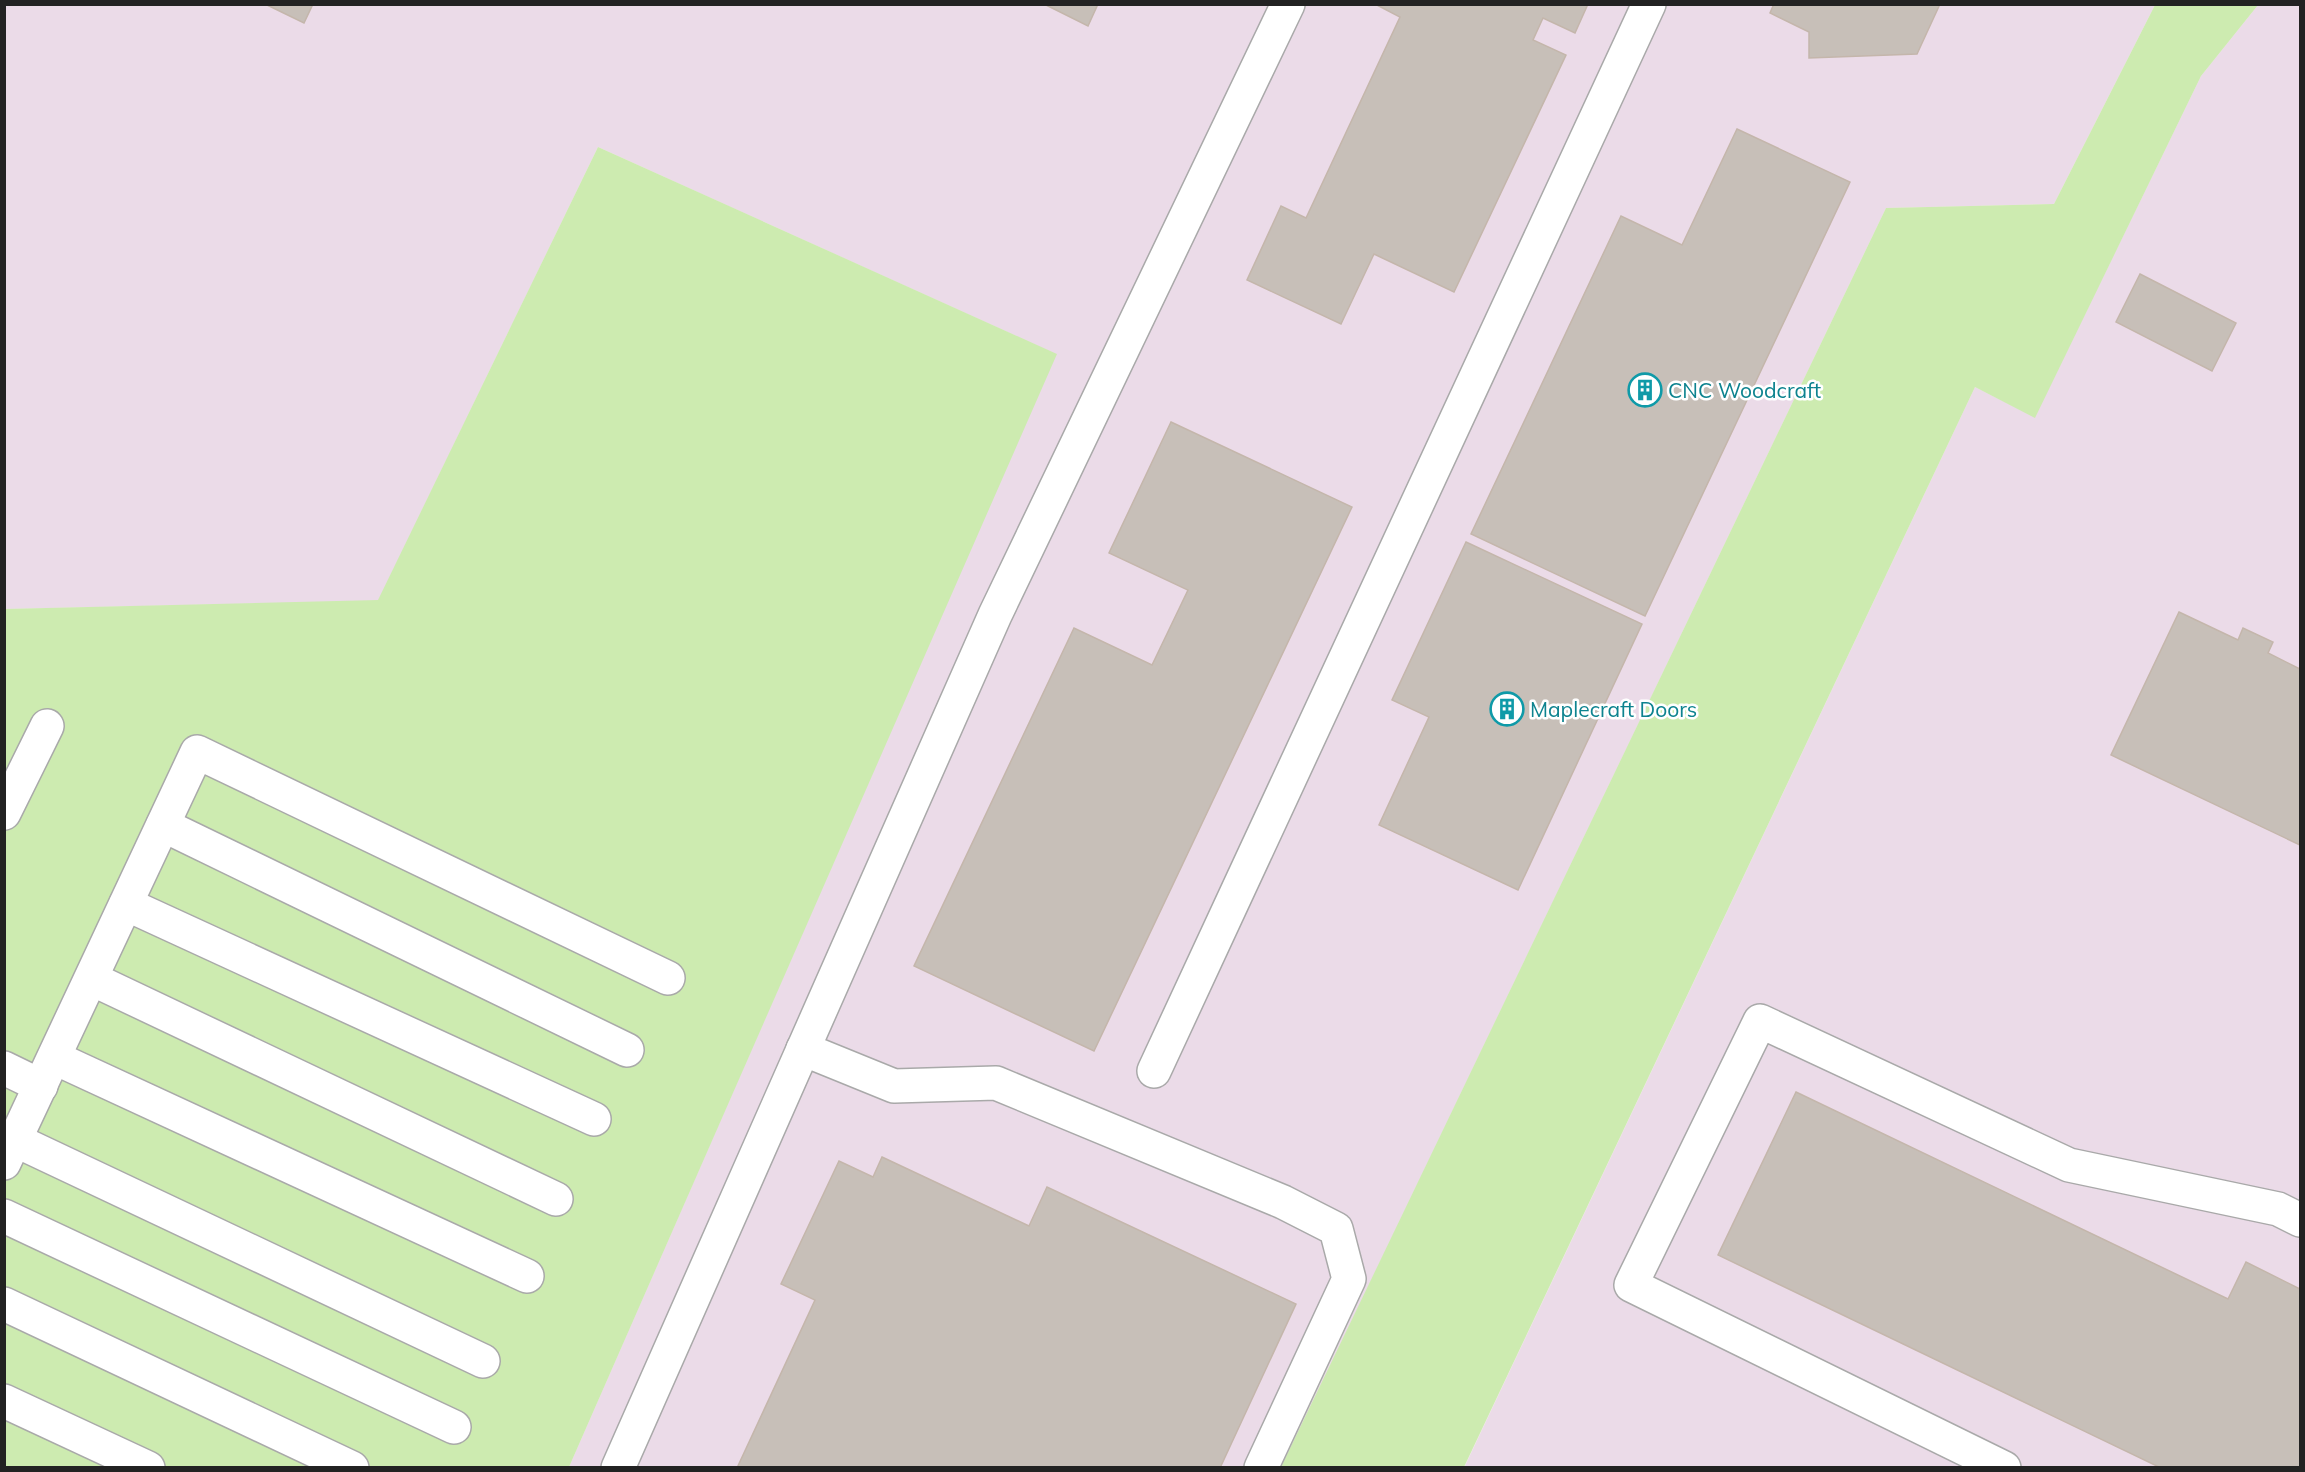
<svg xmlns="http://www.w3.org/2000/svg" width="2305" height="1472" font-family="Mulish,sans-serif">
  <rect width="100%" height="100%" fill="#f2efe9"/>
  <g fill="#ebdbe8">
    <path d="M 4,5 L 2155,5 L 2054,204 L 1886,208 L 1281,1468 L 569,1467 L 1056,354 L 598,147 L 378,601 L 5,609 Z"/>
    <path d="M 2258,5 L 2300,5 L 2300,1467 L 1464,1468 L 1975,387 L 2035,417 L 2201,76 Z"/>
  </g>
  <g fill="#cdebb0">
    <path d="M 2155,5 L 2258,5 L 2201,76 L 2035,418 L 1975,387 L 1464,1467 L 1281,1467 L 1886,208 L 2054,204 Z"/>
    <path d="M 598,147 L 1057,354 L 569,1467 L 5,1467 L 4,609 L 378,600 Z"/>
  </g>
  <g fill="#c7bfb8" stroke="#c4b6ab" stroke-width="1.5">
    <path d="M 265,4 L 313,4 L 304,23 Z"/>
    <path d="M 1044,4 L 1098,4 L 1088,26 Z"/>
    <path d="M 1588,4 L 1575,33 L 1543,18 L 1533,40 L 1566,55 L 1454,292 L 1374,254 L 1341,324 L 1247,280 L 1281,206 L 1306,218 L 1400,17 L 1375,4 Z"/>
    <path d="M 1774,4 L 1940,4 L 1917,54 L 1809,58 L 1809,32 L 1770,13 Z"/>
    <path d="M 1737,129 L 1850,182 L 1645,616 L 1471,534 L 1621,216 L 1682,245 Z"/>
    <path d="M 2140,274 L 2236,323 L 2212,371 L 2116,322 Z"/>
    <path d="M 1171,422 L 1352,507 L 1094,1051 L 914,966 L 1074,628 L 1152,665 L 1188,590 L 1109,553 Z"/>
    <path d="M 1466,542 L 1642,624 L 1518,890 L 1379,825 L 1429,717 L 1392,700 Z"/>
    <path d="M 2179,612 L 2238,640 L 2243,628 L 2273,642 L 2268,653 L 2300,669 L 2300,845 L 2111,755 Z"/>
    <path d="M 1796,1092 L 2228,1299 L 2246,1262 L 2300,1289 L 2300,1468 L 2161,1468 L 1718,1255 Z"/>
    <path d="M 882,1157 L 1029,1226 L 1047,1187 L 1296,1304 L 1220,1468 L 737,1468 L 815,1300 L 781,1284 L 839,1161 L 873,1177 Z"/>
  </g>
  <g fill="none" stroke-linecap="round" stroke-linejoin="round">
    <g stroke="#a9a9a9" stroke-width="36">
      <g id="minor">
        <path d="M 4,813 L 47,726"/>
        <path d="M 163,825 L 627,1050"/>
        <path d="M 126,904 L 594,1119"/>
        <path d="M 92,979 L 556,1199"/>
        <path d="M 803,1049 L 894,1086 L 996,1083 L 1283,1202 L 1336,1229 L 1349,1279 L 1261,1468"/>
        <path d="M 55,1058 L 527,1276"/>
        <path d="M 4,1068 L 41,1086"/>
        <path d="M 1154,1071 L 1649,4"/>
        <path d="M 15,1140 L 483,1361"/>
        <path d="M 4,1163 L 197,752 L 668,978"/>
        <path d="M 4,1216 L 454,1427"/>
        <path d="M 4,1304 L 352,1468"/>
        <path d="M 4,1401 L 148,1468"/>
        <path d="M 618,1468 L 995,615 L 1288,4"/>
        <path d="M 2004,1468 L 1631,1285 L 1760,1021 L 2069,1165 L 2278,1209 L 2300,1220"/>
      </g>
    </g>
    <use href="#minor" stroke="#fff" stroke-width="33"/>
  </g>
  <defs>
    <g id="building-ring" transform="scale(1.725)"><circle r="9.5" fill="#fff" stroke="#0f9aa8" stroke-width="1.5"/><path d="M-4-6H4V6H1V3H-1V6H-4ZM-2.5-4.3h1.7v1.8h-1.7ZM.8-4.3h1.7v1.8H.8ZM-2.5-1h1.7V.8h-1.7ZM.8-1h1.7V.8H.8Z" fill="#0f9aa8"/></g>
  </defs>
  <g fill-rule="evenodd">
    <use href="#building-ring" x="1645" y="390"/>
    <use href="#building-ring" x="1507" y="709"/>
  </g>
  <g text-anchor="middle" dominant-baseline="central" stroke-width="5" stroke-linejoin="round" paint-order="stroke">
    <g font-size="21" fill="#0d838f" stroke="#fff" text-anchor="start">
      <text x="1668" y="390">CNC Woodcraft</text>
      <text x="1530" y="709">Maplecraft Doors</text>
    </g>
  </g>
  <rect width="2305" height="1472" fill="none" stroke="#222222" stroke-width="12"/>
</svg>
